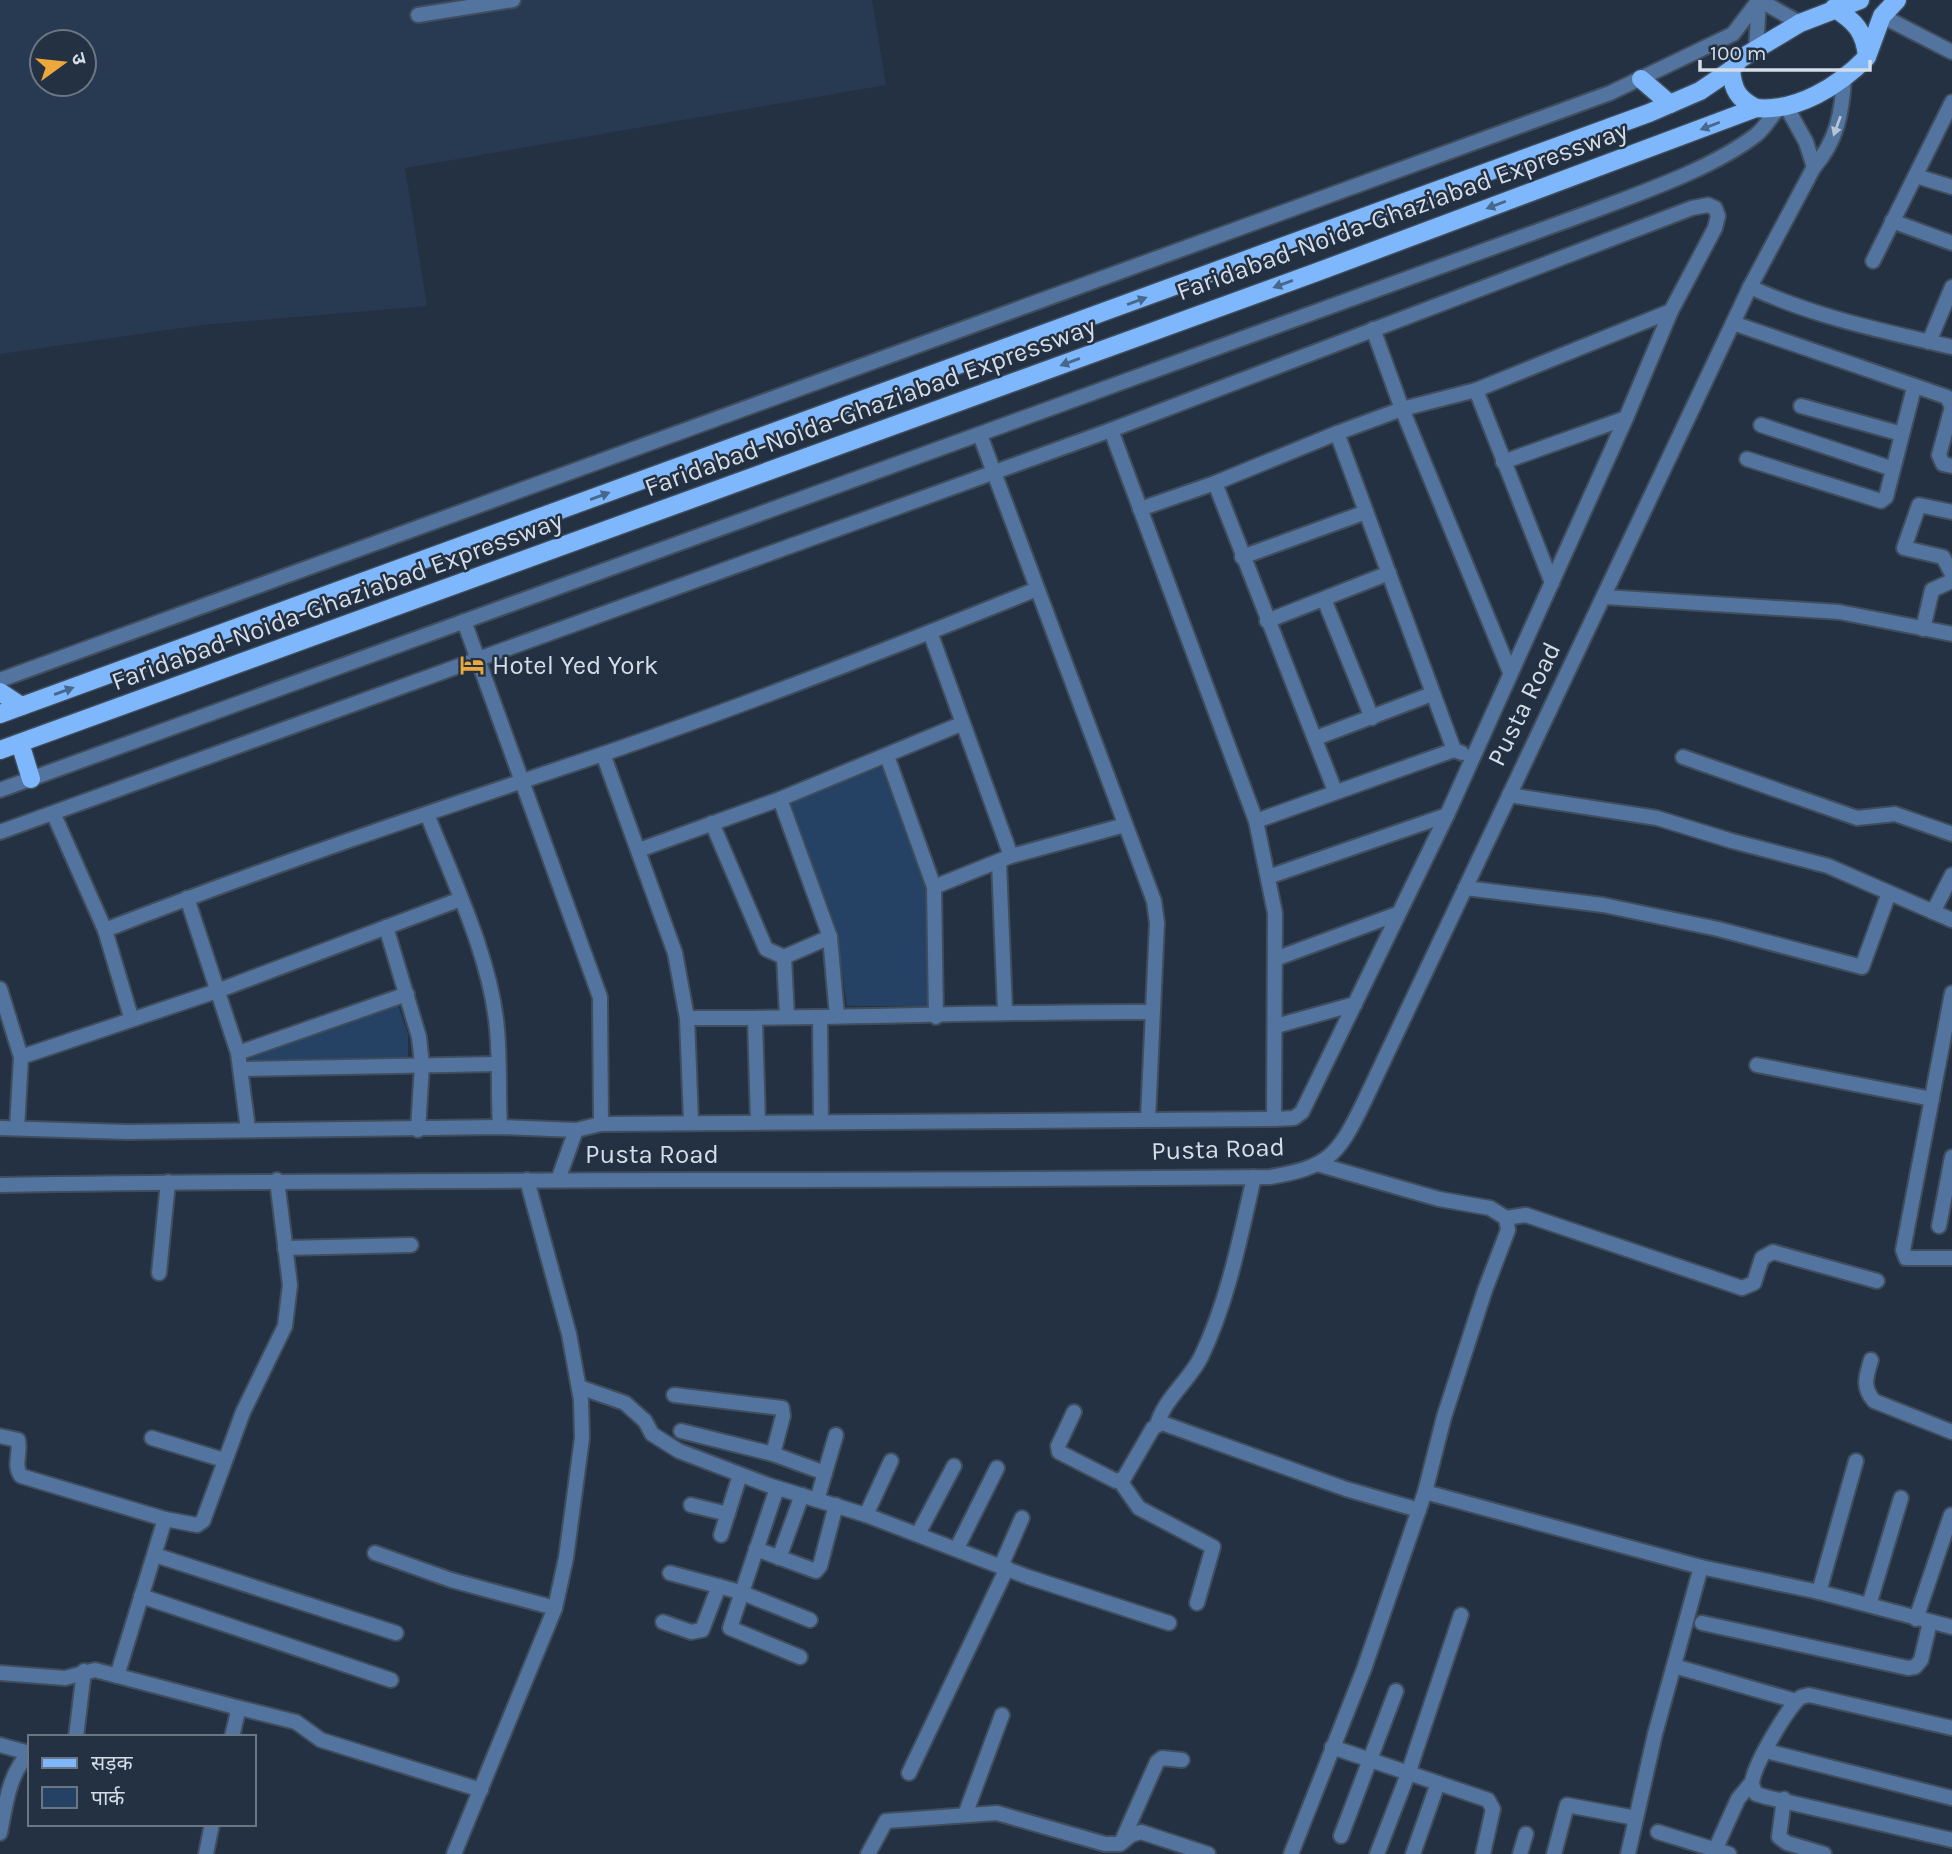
<svg xmlns="http://www.w3.org/2000/svg" width="1952" height="1854" font-family="Karla,'Noto Sans Devanagari',sans-serif">
  <rect width="100%" height="100%" fill="#233142"/>
  <path fill="#283a51" fill-rule="evenodd" d="M 0,0 L 872,0 L 886,85 L 405,168 L 427,306 L 202,325 L 0,354 ZM 42,42 L 84,42 L 84,84 L 42,84 Z"/>
  <g fill="#254164">
    <path d="M 882,767 L 928,893 L 929,1006 L 847,1006 L 837,937 L 787,802 Z"/>
    <path d="M 398,1005 L 408,1034 L 408,1058 L 246,1060 Z"/>
  </g>
  <g fill="none" stroke-linecap="round" stroke-linejoin="round">
    <g stroke="#3f4d5d" stroke-width="18">
      <g id="minor">
        <path d="M 1759,0 L 1800,23"/>
        <path d="M 418,15 L 513,0"/>
        <path d="M 1882,16 L 1952,52"/>
        <path d="M 1756,50 L 1759,0"/>
        <path d="M 1786,106 L 1806,142 L 1814,167"/>
        <path d="M 1916,176 L 1952,187"/>
        <path d="M 1892,221 L 1952,243"/>
        <path d="M 1873,261 L 1952,102"/>
        <path d="M 1750,287 C 1815,317 1883,331 1952,347"/>
        <path d="M 1733,323 L 1947,397 L 1952,407 L 1939,455 L 1943,464 L 1952,466"/>
        <path d="M 1373,329 L 1402,409 L 1510,672"/>
        <path d="M 1929,342 L 1952,287"/>
        <path d="M 1476,390 L 1552,583"/>
        <path d="M 1801,406 L 1902,434"/>
        <path d="M 1761,425 L 1893,469"/>
        <path d="M 1111,430 L 1256,821 L 1275,913 L 1274,1119"/>
        <path d="M 1337,433 L 1402,409 L 1476,390 L 1671,311"/>
        <path d="M 980,435 L 1154,901 L 1157,923 L 1148,1119"/>
        <path d="M 1747,459 L 1881,501 L 1886,497 L 1914,388"/>
        <path d="M 1503,462 L 1626,418"/>
        <path d="M 1215,483 L 1335,791"/>
        <path d="M 1140,509 L 1215,483 L 1337,433 L 1454,750"/>
        <path d="M 1952,512 L 1919,505 L 1904,548 L 1943,557 L 1952,574"/>
        <path d="M 1242,557 L 1366,512"/>
        <path d="M 1605,597 L 1839,612 L 1952,634"/>
        <path d="M 1324,599 L 1372,718"/>
        <path d="M 464,621 L 600,997 L 601,1124"/>
        <path d="M 1267,621 L 1389,573"/>
        <path d="M 1923,629 L 1932,590 L 1952,581"/>
        <path d="M 930,632 L 1011,856"/>
        <path d="M 0,680 L 1610,93 L 1733,34 L 1759,0"/>
        <path d="M 1316,738 L 1432,694"/>
        <path d="M 603,754 L 675,953 L 687,1018 L 691,1121"/>
        <path d="M 887,756 L 934,887 L 936,1017"/>
        <path d="M 1683,757 L 1857,818 L 1895,814 L 1952,834"/>
        <path d="M 0,790 L 1593,211 C 1643,192 1713,168 1756,135 C 1764,129 1770,118 1777,110"/>
        <path d="M 1509,795 L 1657,818 L 1732,841 L 1828,866 L 1952,920"/>
        <path d="M 780,799 L 830,937 L 837,1016"/>
        <path d="M 427,814 C 453,880 491,958 497,1029 C 500,1061 498,1094 500,1127"/>
        <path d="M 54,815 L 105,930 L 131,1017"/>
        <path d="M 1256,821 L 1454,750 L 1462,753"/>
        <path d="M 712,823 L 766,949 L 784,957 L 830,937"/>
        <path d="M 0,832 L 1111,430 L 1692,208 L 1708,205 L 1715,208 L 1718,216 L 1715,228 L 1671,311 L 1626,418 L 1447,815 L 1302,1112 L 1294,1118 L 1274,1119 L 601,1124 L 576,1130 L 558,1180"/>
        <path d="M 639,850 L 780,799 L 961,724"/>
        <path d="M 999,862 L 1005,1011"/>
        <path d="M 1268,877 L 1447,815"/>
        <path d="M 934,887 L 1011,856 L 1125,825"/>
        <path d="M 1465,888 L 1603,905 L 1718,929 L 1862,967 L 1889,893"/>
        <path d="M 187,898 L 238,1053 L 248,1129"/>
        <path d="M 1933,912 L 1952,875"/>
        <path d="M 386,927 L 419,1037 L 422,1065 L 418,1130"/>
        <path d="M 105,930 C 269,866 436,810 603,754 C 749,704 894,647 1037,589"/>
        <path d="M 784,957 L 787,1016"/>
        <path d="M 1275,959 L 1397,914"/>
        <path d="M 0,989 L 21,1057 L 17,1128"/>
        <path d="M 1952,993 L 1903,1250 L 1906,1258 L 1952,1258"/>
        <path d="M 687,1018 C 842,1019 997,1011 1152,1012"/>
        <path d="M 820,1018 L 821,1121"/>
        <path d="M 755,1019 L 758,1122"/>
        <path d="M 1276,1026 L 1355,1004"/>
        <path d="M 238,1053 L 407,994"/>
        <path d="M 21,1057 L 217,991 L 461,899"/>
        <path d="M 1757,1065 L 1932,1099"/>
        <path d="M 241,1069 L 497,1064"/>
        <path d="M 0,1128 L 127,1132 L 500,1127 L 576,1130"/>
        <path d="M 0,1185 C 423,1178 847,1182 1270,1177 C 1329,1167 1338,1155 1363,1104 L 1750,287 L 1814,167 C 1837,141 1842,112 1844,79"/>
        <path d="M 1506,1218 L 1526,1215 L 1742,1288 L 1754,1283 L 1762,1258 L 1773,1252 L 1877,1281"/>
        <path d="M 1939,1226 L 1952,1157"/>
        <path d="M 285,1248 L 411,1245"/>
        <path d="M 159,1273 L 168,1182"/>
        <path d="M 1871,1360 C 1866,1377 1862,1387 1874,1401 L 1952,1432"/>
        <path d="M 579,1387 L 625,1403 L 645,1421 L 652,1434 L 679,1451 L 768,1485 L 866,1515 L 1028,1577 L 1169,1623"/>
        <path d="M 674,1395 L 782,1408 L 783,1416 L 773,1454"/>
        <path d="M 1074,1412 L 1058,1446 L 1059,1452 L 1116,1481 L 1124,1478 L 1153,1428 L 1162,1423 L 1346,1489 L 1419,1510"/>
        <path d="M 1157,1425 C 1164,1399 1189,1381 1201,1357 C 1228,1301 1240,1238 1254,1177"/>
        <path d="M 681,1431 L 773,1454 L 825,1473"/>
        <path d="M 0,1436 L 18,1440 C 21,1453 13,1465 21,1476 L 165,1519 L 197,1525 L 203,1521 L 243,1412 L 285,1326 L 290,1285 L 277,1180"/>
        <path d="M 152,1438 L 224,1460"/>
        <path d="M 1120,1481 L 1139,1508 L 1213,1547 L 1197,1603"/>
        <path d="M 777,1488 L 730,1628 L 800,1657"/>
        <path d="M 1425,1492 L 1701,1567 L 1819,1592 L 1952,1627"/>
        <path d="M 817,1500 L 836,1435"/>
        <path d="M 691,1505 L 728,1514"/>
        <path d="M 866,1515 L 891,1461"/>
        <path d="M 918,1534 L 954,1466"/>
        <path d="M 721,1535 L 740,1475"/>
        <path d="M 957,1548 L 997,1468"/>
        <path d="M 756,1549 L 816,1571 L 820,1566 L 836,1505"/>
        <path d="M 375,1553 L 451,1580 L 555,1608"/>
        <path d="M 155,1555 L 396,1633"/>
        <path d="M 779,1558 L 802,1495"/>
        <path d="M 1001,1566 L 1022,1518"/>
        <path d="M 670,1573 L 740,1592 L 810,1620"/>
        <path d="M 1819,1592 L 1856,1461"/>
        <path d="M 141,1596 L 391,1680"/>
        <path d="M 1869,1605 L 1901,1498"/>
        <path d="M 1916,1619 L 1951,1515"/>
        <path d="M 663,1622 L 691,1632 L 702,1630 L 719,1586"/>
        <path d="M 1702,1623 L 1908,1668 L 1915,1667 L 1921,1660 L 1930,1622"/>
        <path d="M 1674,1666 L 1796,1701"/>
        <path d="M 0,1673 L 65,1678 L 95,1670 L 232,1706 L 238,1711 L 232,1737"/>
        <path d="M 117,1676 L 165,1519"/>
        <path d="M 236,1707 L 296,1722 L 321,1740 L 481,1790"/>
        <path d="M 1952,1728 L 1809,1695 L 1801,1697 C 1787,1708 1757,1761 1753,1778 C 1751,1784 1753,1788 1756,1794 L 1766,1797 L 1952,1840"/>
        <path d="M 76,1737 L 84,1671"/>
        <path d="M 0,1745 L 29,1753"/>
        <path d="M 1332,1747 L 1488,1800 L 1493,1809 L 1483,1854"/>
        <path d="M 1766,1751 L 1952,1798"/>
        <path d="M 909,1773 L 1007,1568"/>
        <path d="M 1784,1799 L 1779,1837 L 1787,1843 L 1824,1854"/>
        <path d="M 965,1815 L 1002,1715"/>
        <path d="M 1658,1832 L 1729,1854"/>
        <path d="M 0,1833 C 5,1808 9,1771 30,1753"/>
        <path d="M 1341,1836 L 1396,1691"/>
        <path d="M 1121,1843 L 1157,1762 L 1162,1758 L 1182,1760"/>
        <path d="M 1715,1850 L 1738,1799 L 1752,1782"/>
        <path d="M 206,1854 L 212,1824"/>
        <path d="M 454,1854 L 555,1608 L 566,1558 L 582,1438 L 581,1400 L 569,1334 L 527,1180"/>
        <path d="M 868,1854 L 886,1821 L 997,1813 L 1105,1844 L 1120,1844 L 1131,1835 L 1141,1832 L 1208,1854"/>
        <path d="M 1291,1854 L 1364,1669 L 1425,1492 L 1444,1417 L 1485,1290 L 1508,1230 L 1506,1218 L 1490,1208 L 1439,1199 L 1317,1164"/>
        <path d="M 1377,1854 L 1408,1774 L 1461,1615"/>
        <path d="M 1413,1854 L 1438,1783"/>
        <path d="M 1520,1854 L 1526,1834"/>
        <path d="M 1554,1854 L 1567,1805 L 1636,1818"/>
        <path d="M 1628,1854 L 1655,1734 L 1701,1567"/>
      </g>
    </g>
    <g stroke="#3f4d5d" stroke-width="21">
      <g id="major">
        <path d="M 1868,54 L 1882,16 L 1897,0"/>
        <path d="M 1641,79 L 1670,104"/>
        <path d="M 1756,108 C 1738,99 1733,90 1731,70 L 1740,59 L 1800,23 L 1860,0"/>
        <path d="M 0,692 L 21,706"/>
        <path d="M 0,714 L 1649,113 L 1700,91 L 1731,70"/>
        <path d="M 20,743 L 31,779"/>
        <path d="M 0,750 L 1317,272 L 1756,108 C 1797,112 1839,86 1867,57 C 1865,32 1855,21 1834,8"/>
      </g>
    </g>
    <use href="#minor" stroke="#53749e" stroke-width="14"/>
    <use href="#major" stroke="#7fb7fc" stroke-width="18"/>
  </g>
  <defs><path id="oneway-solid" d="M-6-.8H1V-3.2L6.5 0L1 3.2V.8H-6Z" transform="scale(1.75)"/></defs>
  <g fill="#48678c">
    <use href="#oneway-solid" transform="translate(1710 126) rotate(159)"/>
    <use href="#oneway-solid" transform="translate(1496 205) rotate(159)"/>
    <use href="#oneway-solid" transform="translate(1283 284) rotate(160)"/>
    <use href="#oneway-solid" transform="translate(1137 301) rotate(-20)"/>
    <use href="#oneway-solid" transform="translate(1070 362) rotate(160)"/>
    <use href="#oneway-solid" transform="translate(600 496) rotate(-20)"/>
    <use href="#oneway-solid" transform="translate(64 691) rotate(-20)"/>
  </g>
  <use fill="#b4c3d6" href="#oneway-solid" transform="translate(1837 126) rotate(110)"/>
  <defs>
    <g id="hotel-bare" transform="scale(1.89)"><path d="M-6-4.5h1.5V1H6V5H4.5V3h-9V5H-6ZM-4 0a1.8 1.8 0 1 1 3.6 0ZM.5 0V-2.5h3Q6-2.5 6 0Z" fill="#eda83b" stroke="#233142" stroke-width="2.5" paint-order="stroke"/></g>
  </defs>
  <g fill-rule="evenodd">
    <use href="#hotel-bare" x="472" y="665"/>
  </g>
  <g text-anchor="middle" dominant-baseline="central" stroke-width="5" stroke-linejoin="round" paint-order="stroke">
    <g font-size="26" fill="#d4dde8" stroke="#233142">
      <text transform="translate(1402 211) rotate(-20)">Faridabad-Noida-Ghaziabad Expressway</text>
      <text transform="translate(870 407) rotate(-20)">Faridabad-Noida-Ghaziabad Expressway</text>
      <text transform="translate(337 601) rotate(-20)">Faridabad-Noida-Ghaziabad Expressway</text>
      <text transform="translate(1524 704) rotate(-64)">Pusta Road</text>
      <text transform="translate(1218 1149) rotate(-2)">Pusta Road</text>
      <text x="652" y="1154">Pusta Road</text>
    </g>
    <g font-size="26" fill="#d4dde8" stroke="#233142" text-anchor="start">
      <text x="492" y="665">Hotel Yed York</text>
    </g>
  </g>
  <rect x="28" y="1735" width="228" height="91" fill="#233142" stroke="#6a7684" stroke-width="2"/>
  <rect x="42" y="1758" width="35" height="10" fill="#7fb7fc" stroke="#6a7684" stroke-width="2"/>
  <text x="91" y="1770" font-size="21" fill="#d4dde8">सड़क</text>
  <rect x="42" y="1787" width="35" height="21" fill="#254164" stroke="#6a7684" stroke-width="2"/>
  <text x="91" y="1805" font-size="21" fill="#d4dde8">पार्क</text>
  <g transform="translate(63 63) rotate(75)"><circle r="33" fill="#233142" stroke="#6a7684" stroke-width="2"/>
  <path d="M0-5L12 26L0 18L-12 26Z" fill="#eda83b"/>
  <text y="-10" font-size="19" font-weight="bold" text-anchor="middle" fill="#d4dde8">उ</text>
  </g>
  <path d="M1700 60v10h170v-10" fill="none" stroke="#d4dde8" stroke-width="3.5"/>
  <text x="1710" y="60" font-size="21" fill="#d4dde8" stroke="#233142" stroke-width="5" paint-order="stroke">100 m</text>
</svg>
